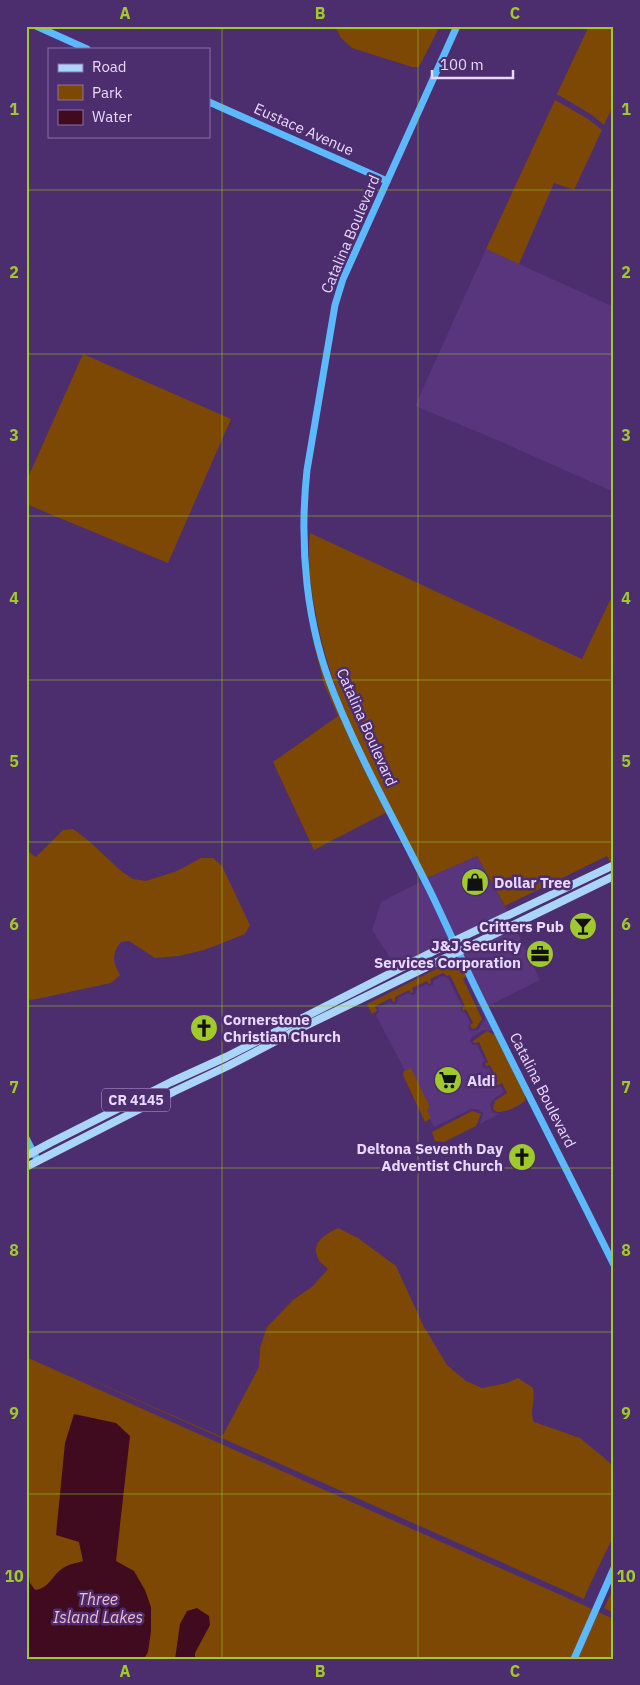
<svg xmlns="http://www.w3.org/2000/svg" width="640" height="1685" font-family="'IBM Plex Sans',sans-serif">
  <rect width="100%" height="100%" fill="#4c2d6d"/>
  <g fill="#58357c">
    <path d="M 486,249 L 614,307 L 614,492 L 497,440 L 415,406 Z"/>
    <path d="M 477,856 L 508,912 L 455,937 L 427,878 Z"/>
    <path d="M 422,881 L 450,940 L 396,967 L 372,930 L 381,902 Z"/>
    <path d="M 515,927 L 540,980 L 488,1006 L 462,953 Z"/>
    <path d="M 442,976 L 448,978 L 462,1006 L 460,1007 L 461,1011 L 465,1013 L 470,1022 L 468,1027 L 470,1031 L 478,1030 L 485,1019 L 467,979 L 468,978 L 494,1031 L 483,1030 L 471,1038 L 470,1041 L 473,1045 L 477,1045 L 485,1061 L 482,1063 L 483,1067 L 486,1069 L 489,1068 L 495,1080 L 492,1083 L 493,1087 L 496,1088 L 501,1086 L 504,1092 L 493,1099 L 490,1105 L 492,1112 L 499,1114 L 480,1124 L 483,1113 L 477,1109 L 471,1109 L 434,1127 L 376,1015 L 379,1012 L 378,1008 L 390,1002 L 393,1004 L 397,1003 L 398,998 L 408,993 L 413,995 L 416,993 L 415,990 L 426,984 L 429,986 L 433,985 L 433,981 Z"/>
  </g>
  <g fill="#7d4803">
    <path d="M 335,26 L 440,26 L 419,67 L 412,67 L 352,48 L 341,38 Z"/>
    <path d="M 589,26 L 614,26 L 614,104 L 604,125 L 592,115 L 557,94 Z"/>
    <path d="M 555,100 L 588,119 L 602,130 L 574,190 L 554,183 L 519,264 L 486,249 Z"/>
    <path d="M 83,354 L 231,419 L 168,563 L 26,504 L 26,482 Z"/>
    <path d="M 310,533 L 582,659 L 614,592 L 614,862 L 611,863 L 607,856 L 505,906 L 477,856 L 427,878 C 417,857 406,838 395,817 C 360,751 327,681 315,609 C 310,583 307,558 310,533 Z"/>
    <path d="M 313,641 L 388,816 L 385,813 L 314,850 L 273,762 L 338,716 L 324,684 Z"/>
    <path d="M 73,829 L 89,841 L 121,871 L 133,879 L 146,881 L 177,871 L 201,858 L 213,858 L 222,866 L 250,925 L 245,934 L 204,950 L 179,956 L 155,958 L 129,941 L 121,942 C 111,955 113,961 120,975 L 111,983 L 32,1000 L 26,999 L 26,850 L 36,857 L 63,830 Z"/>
    <path d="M 452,961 C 460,963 463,969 466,977 L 463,979 L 482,1019 L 476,1028 L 472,1029 L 470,1025 L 473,1023 L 466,1009 L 463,1011 L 462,1008 L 465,1006 L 450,975 L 447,976 L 443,973 L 430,979 L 431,983 L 429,984 L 427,981 L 412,988 L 413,992 L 411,993 L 409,990 L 395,997 L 395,1001 L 393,1002 L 391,998 L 375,1006 L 377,1011 L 372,1014 L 367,1004 Z"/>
    <path d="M 487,1031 L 495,1035 L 525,1094 L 525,1101 C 517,1107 507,1112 497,1112 L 493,1109 L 495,1101 L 507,1093 L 502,1083 L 496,1086 L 495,1084 L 498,1081 L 490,1065 L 486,1066 L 485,1064 L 488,1062 L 479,1042 L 474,1043 L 473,1041 Z"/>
    <path d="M 411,1068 L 430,1107 L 427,1110 L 431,1118 L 425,1122 L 403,1075 L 404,1071 Z"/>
    <path d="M 472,1111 L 481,1114 L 476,1126 L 444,1142 L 435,1141 L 432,1132 Z"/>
    <path d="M 338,1228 L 358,1238 L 396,1266 L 424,1327 L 447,1365 L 466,1381 L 482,1388 L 507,1383 L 518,1378 L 533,1388 C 536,1402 529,1410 534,1422 L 580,1438 L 614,1466 L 614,1535 L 587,1591 L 584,1599 L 44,1359 L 222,1437 L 259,1367 L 260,1348 L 267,1327 L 293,1300 L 313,1286 L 328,1269 C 326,1266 320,1263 319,1260 C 309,1243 326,1234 338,1228 Z"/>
    <path d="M 26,1357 L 592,1609 L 571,1659 L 131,1659 L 50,1583 C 43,1588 39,1593 30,1587 L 26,1575 Z"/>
    <path d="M 614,1588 L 614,1613 L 604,1608 Z"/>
    <path d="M 598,1612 L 614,1619 L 614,1659 L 578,1659 Z"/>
  </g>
  <g fill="#400b1e">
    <path d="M 74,1414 L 116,1423 L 130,1436 L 116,1561 L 134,1571 L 145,1590 L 151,1607 L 151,1631 L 148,1652 L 144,1659 L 26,1659 L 26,1560 L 30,1583 L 35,1590 C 49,1589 53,1574 63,1568 C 69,1564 77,1563 83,1561 L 79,1542 L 56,1535 L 65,1443 Z"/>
    <path d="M 197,1608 L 209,1616 L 210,1625 L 195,1653 L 195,1659 L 175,1659 L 180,1624 L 187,1611 Z"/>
  </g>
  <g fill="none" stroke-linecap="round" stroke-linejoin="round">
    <g stroke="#5db9fe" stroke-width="7">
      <path d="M 36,26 L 87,49"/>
      <path d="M 457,26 L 343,279 L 335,305 L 307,470 C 299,545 306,626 335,696 C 363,766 401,831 434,899 C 450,933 465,967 482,1001 C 525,1089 570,1176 614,1265"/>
      <path d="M 209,102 L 387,181"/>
      <path d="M 26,1138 L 38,1161"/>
      <path d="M 574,1659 L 614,1568"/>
    </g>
    <g stroke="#aad5f8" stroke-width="8">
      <path d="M 26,1156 L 50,1143 L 171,1082 L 226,1057 L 454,941 L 614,865"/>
      <path d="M 26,1167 L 175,1091 L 228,1066 L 297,1030 L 614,876"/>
    </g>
  </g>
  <path fill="none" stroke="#a0c92b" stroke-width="1" stroke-opacity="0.55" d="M 222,26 L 222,1659M 418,26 L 418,1659M 26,190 L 614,190M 26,354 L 614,354M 26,516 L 614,516M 26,680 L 614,680M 26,842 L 614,842M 26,1006 L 614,1006M 26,1168 L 614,1168M 26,1332 L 614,1332M 26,1494 L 614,1494"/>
  <defs>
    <g id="shop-disc" transform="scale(1.4375)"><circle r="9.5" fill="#a0c92b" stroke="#4c2d6d"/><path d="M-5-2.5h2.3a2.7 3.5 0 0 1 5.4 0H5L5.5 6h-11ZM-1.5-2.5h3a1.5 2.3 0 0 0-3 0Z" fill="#111"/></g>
    <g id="bar-disc" transform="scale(1.4375)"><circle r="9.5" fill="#a0c92b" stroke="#4c2d6d"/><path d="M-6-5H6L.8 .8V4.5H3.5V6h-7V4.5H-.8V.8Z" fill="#111"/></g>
    <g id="office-disc" transform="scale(1.4375)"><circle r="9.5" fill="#a0c92b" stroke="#4c2d6d"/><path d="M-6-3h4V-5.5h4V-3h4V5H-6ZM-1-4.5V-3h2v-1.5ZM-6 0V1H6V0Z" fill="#111"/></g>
    <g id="church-disc" transform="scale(1.4375)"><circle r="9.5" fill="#a0c92b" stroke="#4c2d6d"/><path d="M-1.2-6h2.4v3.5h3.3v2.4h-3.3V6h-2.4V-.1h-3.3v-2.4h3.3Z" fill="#111"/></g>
    <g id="supermarket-disc" transform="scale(1.4375)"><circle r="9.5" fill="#a0c92b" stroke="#4c2d6d"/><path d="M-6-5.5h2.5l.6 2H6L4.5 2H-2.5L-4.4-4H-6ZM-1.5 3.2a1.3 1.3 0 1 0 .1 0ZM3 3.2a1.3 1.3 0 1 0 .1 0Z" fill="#111"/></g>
  </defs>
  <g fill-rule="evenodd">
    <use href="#shop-disc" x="475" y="882"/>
    <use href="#bar-disc" x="583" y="926"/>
    <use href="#office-disc" x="540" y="954"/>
    <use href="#church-disc" x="204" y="1028"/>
    <use href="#supermarket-disc" x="448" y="1080"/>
    <use href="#church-disc" x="522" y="1157"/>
  </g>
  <g text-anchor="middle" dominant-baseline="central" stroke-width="5" stroke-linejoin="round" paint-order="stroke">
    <rect fill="#4c2d6d" stroke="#b9a5d3" stroke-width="1" x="102" y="1088.5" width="68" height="23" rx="4"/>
    <g font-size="14" font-weight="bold" fill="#e8d8ff">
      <text x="136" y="1100">CR 4145</text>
    </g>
    <g font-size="15" fill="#e8d8ff" stroke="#4c2d6d">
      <text transform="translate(304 129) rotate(24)">Eustace Avenue</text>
      <text transform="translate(350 234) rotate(-67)">Catalina Boulevard</text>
      <text transform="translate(367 727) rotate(66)">Catalina Boulevard</text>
      <text transform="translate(543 1090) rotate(63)">Catalina Boulevard</text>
    </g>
    <g font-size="15" font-weight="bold" fill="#e8d8ff" stroke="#4c2d6d" text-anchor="start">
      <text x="494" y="882">Dollar Tree</text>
      <text x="564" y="926" text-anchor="end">Critters Pub</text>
      <text x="521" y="945" text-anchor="end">J&amp;J Security<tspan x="521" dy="17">Services Corporation</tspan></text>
      <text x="223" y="1019">Cornerstone<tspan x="223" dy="17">Christian Church</tspan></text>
      <text x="467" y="1080">Aldi</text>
      <text x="503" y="1148" text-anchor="end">Deltona Seventh Day<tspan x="503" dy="17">Adventist Church</tspan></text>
    </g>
    <g font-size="16" font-style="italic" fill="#f5bcc9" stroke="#4c2d6d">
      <text x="98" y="1599">Three<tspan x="98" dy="18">Island Lakes</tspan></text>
    </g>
  </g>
  <rect width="640" height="1685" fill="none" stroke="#4c2d6d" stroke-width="55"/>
  <rect x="48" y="48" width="162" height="90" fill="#4c2d6d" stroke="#8a71a7"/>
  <rect x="58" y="64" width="25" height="8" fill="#aad5f8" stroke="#8a71a7"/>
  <text x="92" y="72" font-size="15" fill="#e8d8ff">Road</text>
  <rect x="58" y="85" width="25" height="15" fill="#7d4803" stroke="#8a71a7"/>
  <text x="92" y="98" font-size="15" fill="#e8d8ff">Park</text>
  <rect x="58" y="110" width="25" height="15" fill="#400b1e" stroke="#8a71a7"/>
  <text x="92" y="122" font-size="15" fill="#e8d8ff">Water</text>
  <path d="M432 70v8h81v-8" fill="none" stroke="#e8d8ff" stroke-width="2.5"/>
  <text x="440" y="70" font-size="15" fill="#e8d8ff" stroke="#4c2d6d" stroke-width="4" paint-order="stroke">100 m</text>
  <rect x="28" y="28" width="584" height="1630" fill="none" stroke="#a0c92b" stroke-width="2"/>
  <g font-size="16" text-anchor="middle" font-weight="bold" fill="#a0c92b">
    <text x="125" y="19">A</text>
    <text x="320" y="19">B</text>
    <text x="515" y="19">C</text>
    <text x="14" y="115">1</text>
    <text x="626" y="115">1</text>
    <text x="14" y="278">2</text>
    <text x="626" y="278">2</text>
    <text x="14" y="441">3</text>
    <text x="626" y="441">3</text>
    <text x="14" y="604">4</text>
    <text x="626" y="604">4</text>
    <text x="14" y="767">5</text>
    <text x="626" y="767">5</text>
    <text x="14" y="930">6</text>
    <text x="626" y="930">6</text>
    <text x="14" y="1093">7</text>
    <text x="626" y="1093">7</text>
    <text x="14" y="1256">8</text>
    <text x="626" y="1256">8</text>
    <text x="14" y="1419">9</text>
    <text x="626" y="1419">9</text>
    <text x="14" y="1582">10</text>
    <text x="626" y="1582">10</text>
    <text x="125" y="1677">A</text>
    <text x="320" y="1677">B</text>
    <text x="515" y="1677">C</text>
  </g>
</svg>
